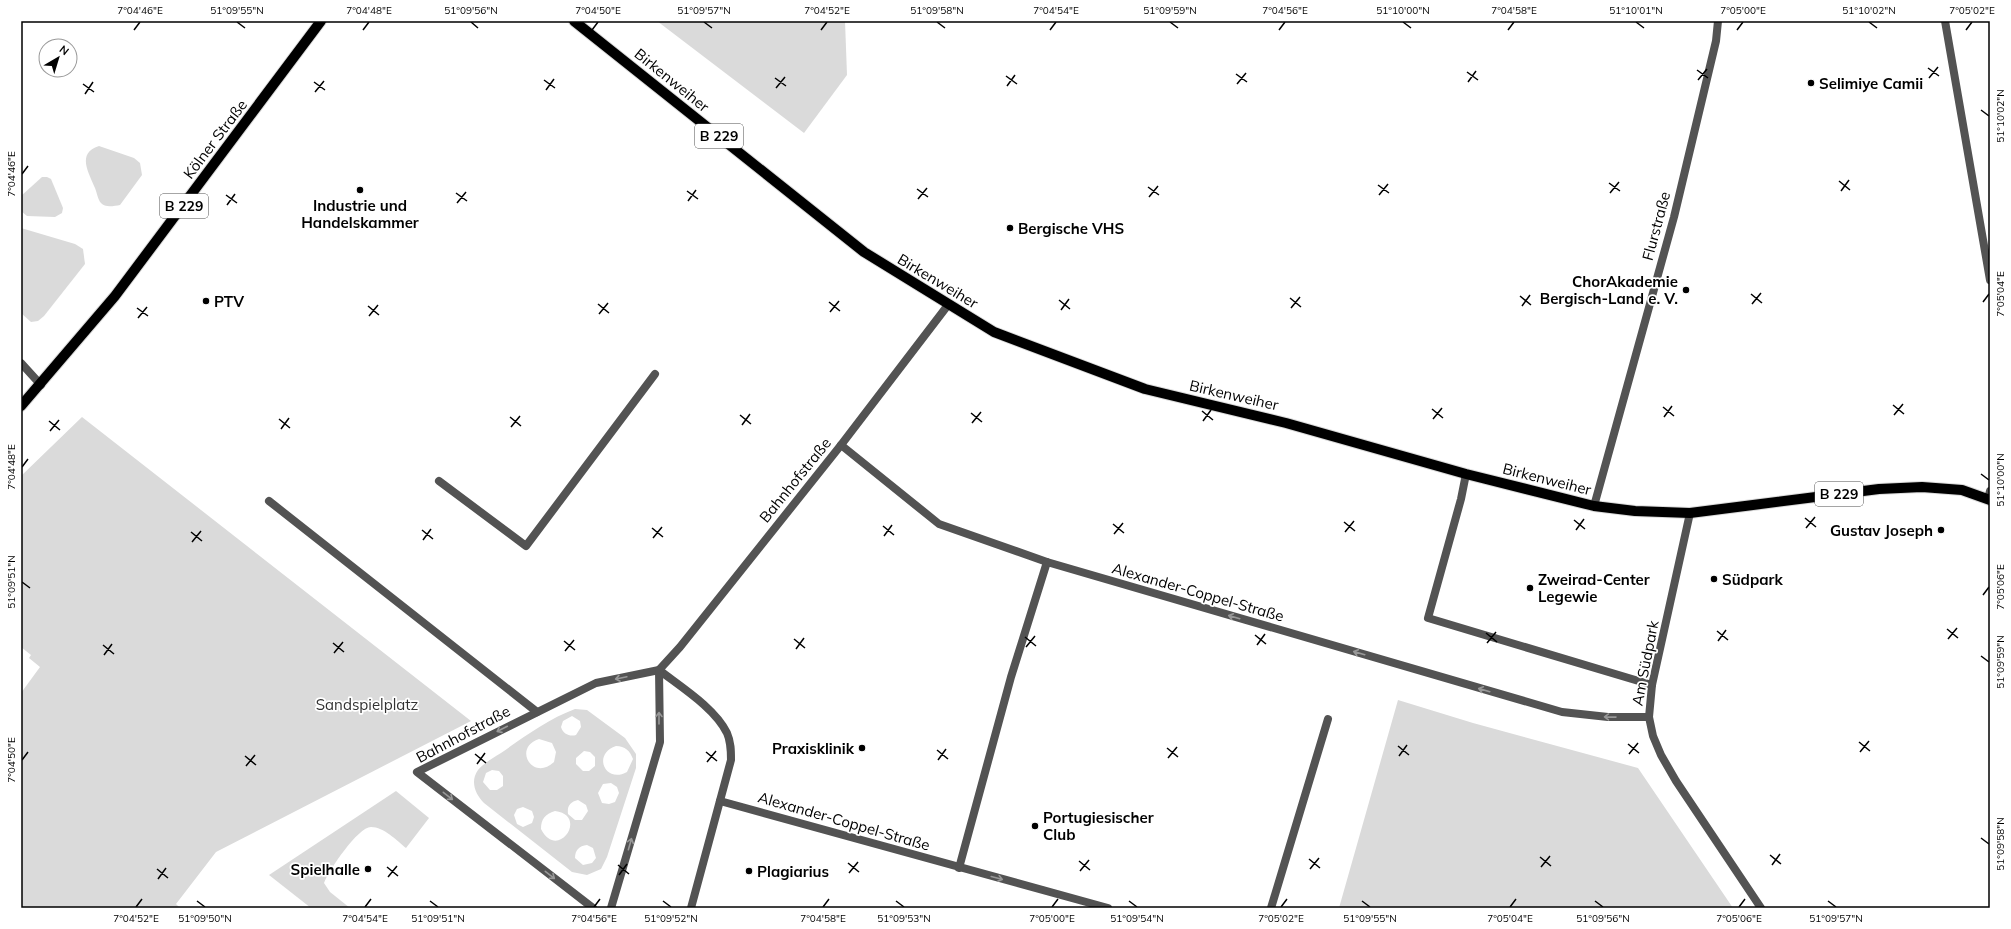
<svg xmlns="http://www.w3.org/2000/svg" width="2011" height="929" font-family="Mulish,sans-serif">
  <rect width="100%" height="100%" fill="#fff"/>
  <g fill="#dadada" fill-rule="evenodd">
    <path d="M 657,21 L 845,21 L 847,75 L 804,133 Z"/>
    <path d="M 99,146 L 134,158 L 140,163 L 142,175 L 120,205 C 114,206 105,208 101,203 C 98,200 97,193 95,188 C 89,173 76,153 99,146 Z"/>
    <path d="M 42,177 L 47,177 L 51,179 L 63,208 L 62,213 L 55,217 L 27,216 L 21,211 L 21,196 Z"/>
    <path d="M 21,228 L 75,244 L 83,249 L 85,264 L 44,316 L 38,321 L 31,322 L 21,313 Z"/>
    <path d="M 82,417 L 471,721 L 216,852 L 176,904 L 180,908 L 21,908 L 21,693 L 40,667 L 29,658 L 31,655 L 21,647 L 21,476 Z"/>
    <path d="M 1398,700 L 1473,723 L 1638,768 L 1733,908 L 1339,908 Z"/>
    <path d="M 575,709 L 587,710 L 625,738 L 636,754 L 636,768 L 607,857 L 601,869 L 587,875 L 572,872 L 484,803 C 475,794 470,781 478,770 C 484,763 493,758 501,753 C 524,737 548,719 575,709 ZM 572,716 L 580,721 L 581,727 L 576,735 C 570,737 563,734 561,727 L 563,721 ZM 539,739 L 552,743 L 556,752 L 554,762 C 533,782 512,748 539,739 ZM 616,746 C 625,746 630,751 633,759 L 627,772 C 605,784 592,754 616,746 ZM 584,751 L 590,752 L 595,757 L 595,766 L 589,771 L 583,771 L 576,764 L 576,758 ZM 492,770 L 499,771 L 503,776 L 503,786 L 497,790 L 490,790 L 483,782 L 486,773 ZM 611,783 L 617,787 L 619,793 L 615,802 L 609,804 L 602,803 L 598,793 L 603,784 ZM 578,800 L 586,805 L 588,811 L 582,820 L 575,820 L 568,814 C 567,806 570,802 578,800 ZM 523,807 L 532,811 L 534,817 L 532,823 L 523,827 L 517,824 L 514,815 L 517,809 ZM 555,811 C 589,815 558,862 541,829 C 541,819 545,814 555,811 ZM 587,845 L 593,848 L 596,858 L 592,863 L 583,865 L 575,858 C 575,850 579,846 587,845 Z"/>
    <path d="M 396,791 L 429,818 L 406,848 C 396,840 384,827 371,827 C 358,827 329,870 324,883 L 330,892 L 350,908 L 311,908 L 269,875 Z"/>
  </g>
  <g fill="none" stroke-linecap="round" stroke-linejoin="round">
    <g stroke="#dbdbdb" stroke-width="12">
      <g id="primary">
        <path d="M 574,21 L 864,252 L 994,332 L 1145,389 L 1286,423 L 1466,474 L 1594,506 L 1635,511 L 1690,513 L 1879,489 L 1922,487 L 1962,490 L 1990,500"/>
        <path d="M 21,406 L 115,296 L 321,21"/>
      </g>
    </g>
    <g stroke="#535353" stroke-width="8">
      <path d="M 841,445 L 939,524 L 1047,562"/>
      <path d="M 1466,474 L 1461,499 L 1428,618 L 1652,685"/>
      <path d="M 439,481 L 526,546 L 655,374"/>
      <path d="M 269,501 L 537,712"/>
      <path d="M 1271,908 L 1328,719"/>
    </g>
    <g stroke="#535353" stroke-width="8">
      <path d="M 1945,21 L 1990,280"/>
      <path d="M 1988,499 L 1990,491"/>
      <path d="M 1594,506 L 1674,217 L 1716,41 L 1718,21"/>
      <path d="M 1690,513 L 1652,685 L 1649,717 L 1653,736 L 1661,755 L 1676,781 L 1761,908"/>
      <path d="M 659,670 C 681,687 715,708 727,733 C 731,742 731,751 731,760 L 691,908"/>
      <path d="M 720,801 L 1108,908"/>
      <path d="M 959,868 L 1011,677 L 1047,562 L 1562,712 L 1608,717 L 1649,717"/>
      <path d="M 593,908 L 417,772 L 596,683 L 659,670 L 680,647 L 841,445 L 948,305"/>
      <path d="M 611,908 L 660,742 L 659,670"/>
    </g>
    <path stroke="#535353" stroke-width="8" d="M 21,363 L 41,385"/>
    <use href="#primary" stroke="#000" stroke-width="10"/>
  </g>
  <defs><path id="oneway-shaft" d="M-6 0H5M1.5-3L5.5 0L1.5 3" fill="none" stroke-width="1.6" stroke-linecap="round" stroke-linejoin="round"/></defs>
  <g stroke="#989898">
    <use href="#oneway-shaft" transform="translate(1234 617) rotate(-164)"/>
    <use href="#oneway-shaft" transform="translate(1359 653) rotate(-164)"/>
    <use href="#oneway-shaft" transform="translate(621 678) rotate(168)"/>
    <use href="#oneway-shaft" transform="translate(1484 690) rotate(-164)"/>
    <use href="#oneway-shaft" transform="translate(1610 717) rotate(-179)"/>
    <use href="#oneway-shaft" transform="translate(659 718) rotate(-90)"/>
    <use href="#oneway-shaft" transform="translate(502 729) rotate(153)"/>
    <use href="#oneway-shaft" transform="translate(448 796) rotate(38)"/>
    <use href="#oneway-shaft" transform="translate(630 844) rotate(-74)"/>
    <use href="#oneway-shaft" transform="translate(550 875) rotate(38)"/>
    <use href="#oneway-shaft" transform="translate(997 878) rotate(15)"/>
  </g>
  <path fill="none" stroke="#000" stroke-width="1.5" d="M 237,22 L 245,28M 471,22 L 478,28M 704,22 L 712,28M 937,22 L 945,28M 1170,22 L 1178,28M 1403,22 L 1411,28M 1636,22 L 1644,28M 1869,22 L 1877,28M 134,30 L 140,22M 363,30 L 369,22M 592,30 L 598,22M 821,30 L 827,22M 1050,30 L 1056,22M 1279,30 L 1285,22M 1508,30 L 1514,22M 1737,30 L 1743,22M 1966,30 L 1972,22M 1928,68 L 1939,76M 1697,70 L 1708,78M 1467,72 L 1478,80M 1236,74 L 1247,82M 1006,76 L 1017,84M 775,78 L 786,86M 1929,78 L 1938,67M 544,80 L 555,88M 1698,80 L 1707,69M 314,82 L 325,90M 1468,82 L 1476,71M 83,84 L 94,92M 1237,84 L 1246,73M 1007,86 L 1015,75M 776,88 L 785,77M 546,90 L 554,79M 315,92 L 324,81M 85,94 L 93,82M 1981,110 L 1989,116M 22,174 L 28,166M 1839,181 L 1850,190M 1609,183 L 1620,191M 1378,185 L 1389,193M 1148,187 L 1159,195M 917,189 L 928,197M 687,191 L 698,199M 1841,191 L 1849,180M 456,193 L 467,201M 1610,193 L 1619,182M 226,195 L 237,203M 1379,195 L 1388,184M 1149,197 L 1158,186M 918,199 L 927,188M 688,201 L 696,190M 457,203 L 466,192M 227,205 L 235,194M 1751,294 L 1762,303M 1520,296 L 1531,305M 1290,298 L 1301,307M 1059,300 L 1070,309M 829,302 L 840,311M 1983,302 L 1989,294M 598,304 L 609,313M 1752,304 L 1761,293M 368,306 L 379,315M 1522,306 L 1530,295M 137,308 L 148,316M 1291,308 L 1300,297M 1061,310 L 1069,299M 830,312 L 839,301M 599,314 L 608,303M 369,316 L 378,305M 138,318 L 147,307M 1893,405 L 1904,414M 1663,407 L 1674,416M 1432,409 L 1443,418M 1202,411 L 1213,420M 971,413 L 982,422M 740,415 L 751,424M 1894,415 L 1903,404M 510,417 L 521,426M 1664,417 L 1672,406M 279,419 L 290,428M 1433,419 L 1442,408M 49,421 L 60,430M 1203,421 L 1211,410M 972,423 L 981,412M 742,425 L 750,414M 511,427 L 520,416M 281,429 L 289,418M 50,431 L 59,420M 22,467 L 28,459M 1981,474 L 1989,480M 1805,518 L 1816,527M 1574,520 L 1585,529M 1344,522 L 1355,531M 1113,524 L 1124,533M 883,526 L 894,535M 652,528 L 663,537M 1806,528 L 1815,517M 422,530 L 433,539M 1576,530 L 1584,519M 191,532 L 202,541M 1345,532 L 1354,521M 1114,534 L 1123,523M 884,536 L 892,525M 653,538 L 662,527M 423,540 L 431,529M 192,542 L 201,531M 22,582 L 30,588M 1983,595 L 1989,587M 1947,629 L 1958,638M 1717,631 L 1728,640M 1486,633 L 1497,642M 1255,635 L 1266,644M 1025,637 L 1036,646M 794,639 L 805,648M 1948,639 L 1957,628M 564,641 L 575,650M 1718,641 L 1726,630M 333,643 L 344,652M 1487,643 L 1496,632M 103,645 L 114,654M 1257,645 L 1265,634M 1026,647 L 1035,636M 796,649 L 804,638M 565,651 L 574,640M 334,653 L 343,642M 104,655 L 112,644M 1981,656 L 1989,662M 1859,742 L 1870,751M 1628,744 L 1639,753M 1398,746 L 1409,755M 1167,748 L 1178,757M 937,750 L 948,759M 706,752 L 717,761M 1860,752 L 1869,741M 475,754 L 486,763M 1629,754 L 1638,743M 245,756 L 256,765M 1399,756 L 1407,745M 1168,758 L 1177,747M 22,760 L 28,752M 938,760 L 946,749M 707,762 L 716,751M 477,764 L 485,753M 246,766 L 255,755M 1981,838 L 1989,844M 1770,855 L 1781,864M 1540,857 L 1551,866M 1309,859 L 1320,868M 1079,861 L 1090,870M 848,863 L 859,872M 618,865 L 629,874M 1772,865 L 1780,854M 387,867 L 398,876M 1541,867 L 1550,856M 157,869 L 168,878M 1310,869 L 1319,858M 1080,871 L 1089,860M 849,873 L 858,862M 619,875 L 627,864M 388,877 L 397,866M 158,879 L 166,868M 197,901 L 205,907M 430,901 L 438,907M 663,901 L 671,907M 896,901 L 904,907M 1129,901 L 1137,907M 1362,901 L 1370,907M 1595,901 L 1603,907M 1828,901 L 1836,907M 136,907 L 142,899M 365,907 L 371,899M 594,907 L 600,899M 823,907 L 829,899M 1052,907 L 1058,899M 1281,907 L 1287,899M 1510,907 L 1516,899M 1739,907 L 1745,899"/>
  <g fill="#000" stroke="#fff" stroke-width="1.5">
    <circle cx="1811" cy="83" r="4"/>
    <circle cx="360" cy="190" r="4"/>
    <circle cx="1010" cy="228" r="4"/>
    <circle cx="1686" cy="290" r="4"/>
    <circle cx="206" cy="301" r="4"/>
    <circle cx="1941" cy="530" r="4"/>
    <circle cx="1714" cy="579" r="4"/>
    <circle cx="1530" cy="588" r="4"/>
    <circle cx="862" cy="748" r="4"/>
    <circle cx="1035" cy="826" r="4"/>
    <circle cx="368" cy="869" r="4"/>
    <circle cx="749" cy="871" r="4"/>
  </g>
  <g text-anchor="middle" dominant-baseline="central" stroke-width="3.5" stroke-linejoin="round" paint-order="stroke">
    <g fill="#fff" stroke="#4c4c4c" stroke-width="1">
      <rect x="695" y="124" width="48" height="24" rx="3"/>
      <rect x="160" y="194" width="48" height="24" rx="3"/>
      <rect x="1815" y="482" width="48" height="24" rx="3"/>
    </g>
    <g font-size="14" font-weight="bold" fill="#000">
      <text x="719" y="136">B 229</text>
      <text x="184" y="206">B 229</text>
      <text x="1839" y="494">B 229</text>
    </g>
    <g font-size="15" fill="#000" stroke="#fff">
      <text transform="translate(672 80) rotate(39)">Birkenweiher</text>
      <text transform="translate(215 139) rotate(-53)">Kölner Straße</text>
      <text transform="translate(1656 226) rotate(-75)">Flurstraße</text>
      <text transform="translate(938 281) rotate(31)">Birkenweiher</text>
      <text transform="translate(1234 395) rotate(13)">Birkenweiher</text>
      <text transform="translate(1547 479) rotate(14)">Birkenweiher</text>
      <text transform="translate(795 480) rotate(-51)">Bahnhofstraße</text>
      <text transform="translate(1198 592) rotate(16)">Alexander-Coppel-Straße</text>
      <text transform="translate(1645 663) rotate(-79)">Am Südpark</text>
      <text transform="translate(463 734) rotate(-28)">Bahnhofstraße</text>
      <text transform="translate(844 821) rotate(16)">Alexander-Coppel-Straße</text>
    </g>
    <g font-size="15" font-weight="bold" fill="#000" stroke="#fff" text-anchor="start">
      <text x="1819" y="83">Selimiye Camii</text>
      <text x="360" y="205" text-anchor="middle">Industrie und<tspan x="360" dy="17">Handelskammer</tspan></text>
      <text x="1018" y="228">Bergische VHS</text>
      <text x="1678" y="281" text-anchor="end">ChorAkademie<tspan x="1678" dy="17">Bergisch-Land e. V.</tspan></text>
      <text x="214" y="301">PTV</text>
      <text x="1933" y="530" text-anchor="end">Gustav Joseph</text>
      <text x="1538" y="579">Zweirad-Center<tspan x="1538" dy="17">Legewie</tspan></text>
      <text x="1722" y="579">Südpark</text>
      <text x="854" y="748" text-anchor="end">Praxisklinik</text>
      <text x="1043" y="817">Portugiesischer<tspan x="1043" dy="17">Club</tspan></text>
      <text x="360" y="869" text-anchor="end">Spielhalle</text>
      <text x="757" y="871">Plagiarius</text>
    </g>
    <g font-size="15" fill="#313131" stroke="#fff">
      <text x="367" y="704">Sandspielplatz</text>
    </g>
  </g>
  <rect width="2011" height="929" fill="none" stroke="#ffffff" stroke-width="44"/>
  <g transform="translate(58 58) rotate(38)"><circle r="19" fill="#ffffff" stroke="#999999"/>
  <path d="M0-3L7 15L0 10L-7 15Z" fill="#000000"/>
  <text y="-6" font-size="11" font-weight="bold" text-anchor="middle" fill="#000000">N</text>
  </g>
  <rect x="22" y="22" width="1967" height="885" fill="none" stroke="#000" stroke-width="1.5"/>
  <g font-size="10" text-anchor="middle" fill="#000">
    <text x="140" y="14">7°04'46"E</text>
    <text x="237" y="14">51°09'55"N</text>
    <text x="369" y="14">7°04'48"E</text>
    <text x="471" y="14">51°09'56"N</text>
    <text x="598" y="14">7°04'50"E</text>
    <text x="704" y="14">51°09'57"N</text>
    <text x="827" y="14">7°04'52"E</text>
    <text x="937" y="14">51°09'58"N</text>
    <text x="1056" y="14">7°04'54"E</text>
    <text x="1170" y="14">51°09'59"N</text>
    <text x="1285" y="14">7°04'56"E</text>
    <text x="1403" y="14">51°10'00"N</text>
    <text x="1514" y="14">7°04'58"E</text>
    <text x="1636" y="14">51°10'01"N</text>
    <text x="1743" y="14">7°05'00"E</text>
    <text x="1869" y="14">51°10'02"N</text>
    <text x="1972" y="14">7°05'02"E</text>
    <text transform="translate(2000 116) rotate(-90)" y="4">51°10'02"N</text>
    <text transform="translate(11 174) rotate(-90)" y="4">7°04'46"E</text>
    <text transform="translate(2000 294) rotate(-90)" y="4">7°05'04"E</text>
    <text transform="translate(11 467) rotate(-90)" y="4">7°04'48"E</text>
    <text transform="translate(2000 480) rotate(-90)" y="4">51°10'00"N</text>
    <text transform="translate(11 582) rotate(-90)" y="4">51°09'51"N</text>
    <text transform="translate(2000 587) rotate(-90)" y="4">7°05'06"E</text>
    <text transform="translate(2000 662) rotate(-90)" y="4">51°09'59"N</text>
    <text transform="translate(11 760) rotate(-90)" y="4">7°04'50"E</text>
    <text transform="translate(2000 844) rotate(-90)" y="4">51°09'58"N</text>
    <text x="136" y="922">7°04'52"E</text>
    <text x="205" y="922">51°09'50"N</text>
    <text x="365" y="922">7°04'54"E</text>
    <text x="438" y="922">51°09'51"N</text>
    <text x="594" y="922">7°04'56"E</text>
    <text x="671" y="922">51°09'52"N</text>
    <text x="823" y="922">7°04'58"E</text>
    <text x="904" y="922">51°09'53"N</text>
    <text x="1052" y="922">7°05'00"E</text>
    <text x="1137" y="922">51°09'54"N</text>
    <text x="1281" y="922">7°05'02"E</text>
    <text x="1370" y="922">51°09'55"N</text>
    <text x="1510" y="922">7°05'04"E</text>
    <text x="1603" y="922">51°09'56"N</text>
    <text x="1739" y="922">7°05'06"E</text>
    <text x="1836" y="922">51°09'57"N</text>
  </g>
</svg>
